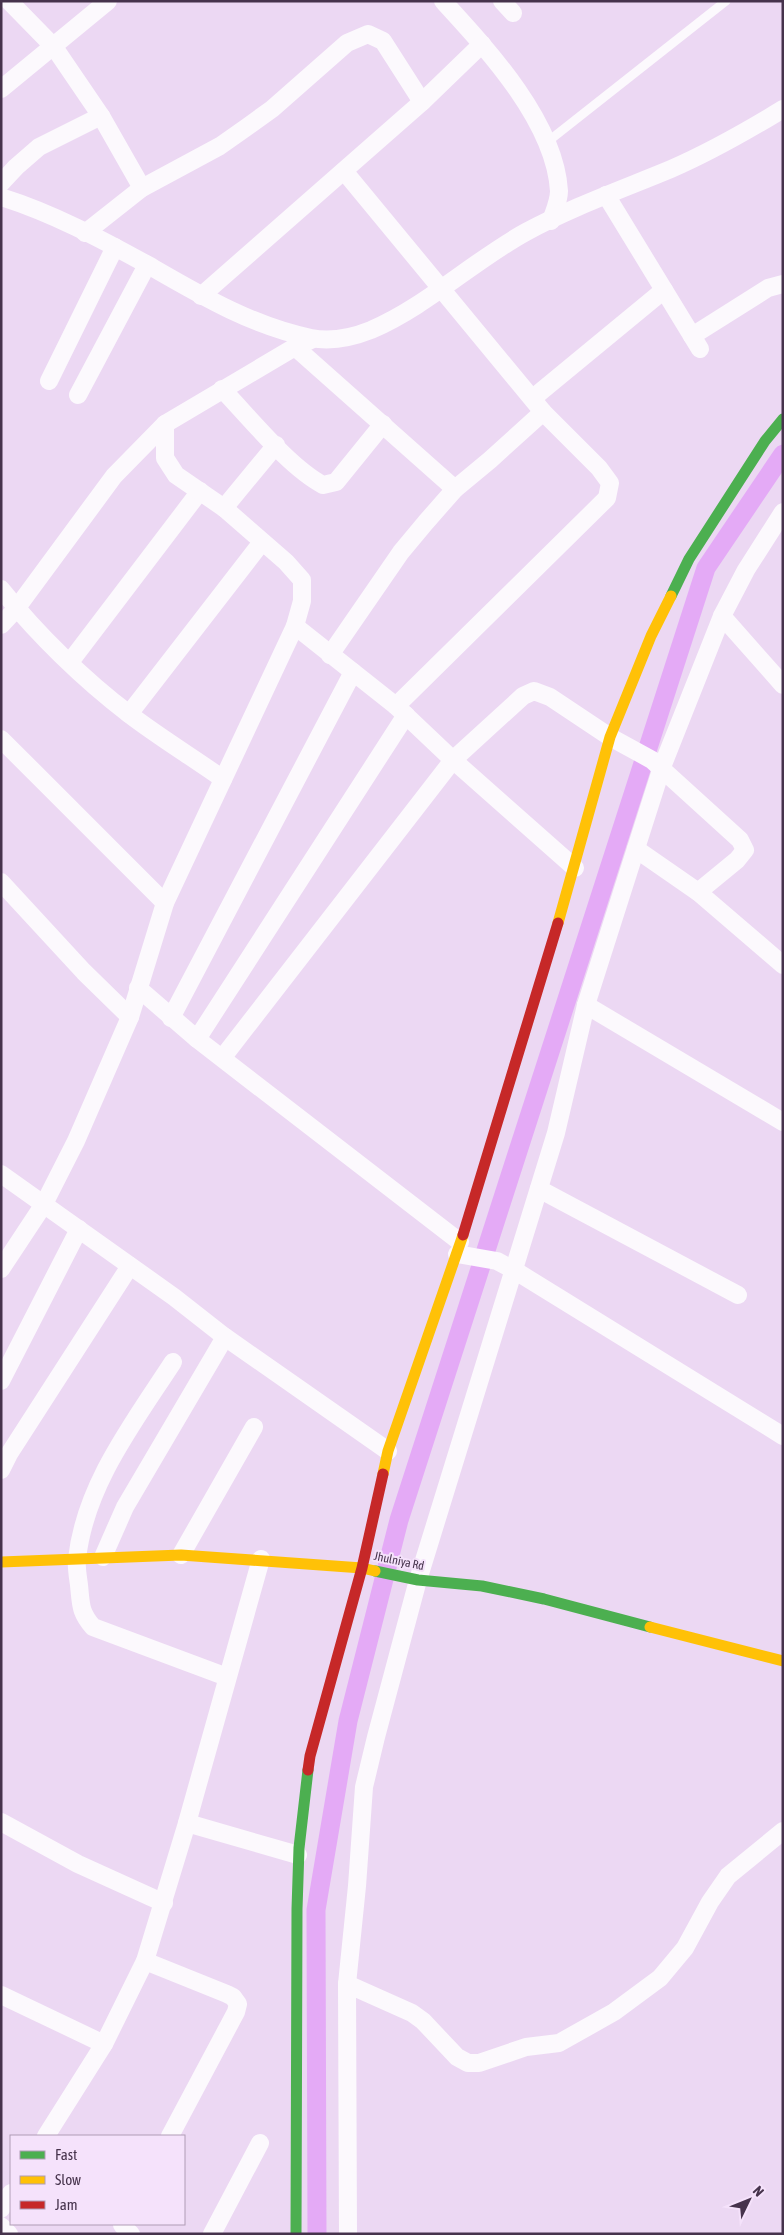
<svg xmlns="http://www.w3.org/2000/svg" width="784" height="2235" font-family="'Asap Condensed',sans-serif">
  <rect width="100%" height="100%" fill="#ecd8f3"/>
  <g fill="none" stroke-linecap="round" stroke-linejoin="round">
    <path stroke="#e4aaf6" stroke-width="19" d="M 317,2234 L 316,1910 L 348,1721 L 399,1520 L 706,568 L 783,454"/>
    <path stroke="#fcf9fd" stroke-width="9" d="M 546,143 L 726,1"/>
    <g stroke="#fcf9fd" stroke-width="18">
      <path d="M 9,1 L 54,47 L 101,116 L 142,188"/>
      <path d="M 443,1 C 488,50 555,122 559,191 C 559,201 554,212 551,221"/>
      <path d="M 502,1 L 513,13"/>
      <path d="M 1,89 L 108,1"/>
      <path d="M 344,171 L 543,412 L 599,468 L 610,483 L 607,498 L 396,706"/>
      <path d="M 1,183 L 16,167 L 39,147 L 101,116"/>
      <path d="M 606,195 L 700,349"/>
      <path d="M 1,197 C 52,213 101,239 148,265 C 200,295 252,326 311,338 C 332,342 351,338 371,330 C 427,306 473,261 526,232 C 572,207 623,189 671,169 C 710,152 747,131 783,109"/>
      <path d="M 85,233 L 142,188 L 220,146 L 247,127 L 272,109 L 347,43 L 368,34 L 383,41 L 422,102"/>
      <path d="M 201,296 L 422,102 L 482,44"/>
      <path d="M 692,336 L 768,288 L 783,284"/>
      <path d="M 295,347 L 455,489"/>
      <path d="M 49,381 L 115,247"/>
      <path d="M 222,389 C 250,418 289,467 323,485 L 336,482 L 383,424"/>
      <path d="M 78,395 L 147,265"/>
      <path d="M 533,398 L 664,290"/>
      <path d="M 224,508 L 276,445"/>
      <path d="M 1,589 C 37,634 84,680 129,714 C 159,737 192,757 223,779"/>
      <path d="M 722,616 L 783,685"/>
      <path d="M 1,625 L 16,609 L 114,476 L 165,424"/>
      <path d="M 295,626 L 396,706 L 453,760 L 575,868"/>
      <path d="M 330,655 L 401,552 L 426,522 L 455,489 L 490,460 L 543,412"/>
      <path d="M 70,662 L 200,491"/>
      <path d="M 129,714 L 262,542"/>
      <path d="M 1,739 L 165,903"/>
      <path d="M 636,849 L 698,892 L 783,965"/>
      <path d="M 1,882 L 84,972 L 130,1017"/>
      <path d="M 138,988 L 197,1039 L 460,1242"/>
      <path d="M 586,1005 L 783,1122"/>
      <path d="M 171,1018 L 353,672"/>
      <path d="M 197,1039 L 406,715"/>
      <path d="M 223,1057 L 453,760 L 523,696 L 534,691 L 550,697 L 610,737 L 652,760 L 740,840 L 745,850 L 737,860 L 698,892"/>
      <path d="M 1,1174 L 174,1297 L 225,1337 L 388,1451"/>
      <path d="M 539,1189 L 738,1295"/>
      <path d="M 457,1254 L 497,1261 L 514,1270 L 783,1436"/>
      <path d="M 1,1269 L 44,1204 L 76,1141 L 130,1017 L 165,903 L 295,626 L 302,601 L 302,580 L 286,562 L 224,508 L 176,475 L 165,458 L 165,424 L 295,347 L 313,339"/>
      <path d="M 173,1362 C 134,1422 85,1485 77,1559 C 76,1567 78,1577 79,1585 C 81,1605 80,1612 93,1627 L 227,1677"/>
      <path d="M 1,1381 L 79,1229"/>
      <path d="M 1,1470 L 9,1454 L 130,1266"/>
      <path d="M 181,1555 L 254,1427"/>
      <path d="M 103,1557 L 125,1507 L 225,1337"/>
      <path d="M 1,1822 L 78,1864 L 164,1903"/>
      <path d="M 187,1823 L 298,1855"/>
      <path d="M 145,1961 L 227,1994 L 233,1997 L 238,2004 L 236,2012 L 170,2136"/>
      <path d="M 347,1984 L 412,2013 L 423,2021 L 457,2057 L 468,2063 L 479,2063 L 526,2047 L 559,2043 L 614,2012 L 660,1978 L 685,1948 L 710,1902 L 728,1876 L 783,1831"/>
      <path d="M 1,1995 L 104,2044"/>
      <path d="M 46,2136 L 104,2044 L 145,1961 L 187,1823 L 261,1559"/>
      <path d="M 1,2209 L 11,2193"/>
      <path d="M 122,2225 L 131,2234"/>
      <path d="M 1,2226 L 9,2234"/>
      <path d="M 212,2234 L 260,2143"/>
      <path d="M 348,2234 L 347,1984 L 357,1886 L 364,1787 L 376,1737 L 418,1580 L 556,1133 L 586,1005 L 662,767 L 722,616 L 746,570 L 783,512"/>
    </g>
    <g stroke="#4caf50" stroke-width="11">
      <path d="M 671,596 L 689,559 L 765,441 L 783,419"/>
      <path d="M 375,1571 L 418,1580 L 482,1586 L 544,1599 L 650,1627"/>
      <path d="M 296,2234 L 297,1909 L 299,1848 L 308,1770"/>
    </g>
    <g stroke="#ffc107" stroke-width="11">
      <path d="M 558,923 L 610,737 L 651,636 L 671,596"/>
      <path d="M 383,1474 L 388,1451 L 463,1235"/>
      <path d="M 1,1562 L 181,1555 L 362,1568 L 375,1571"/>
      <path d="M 650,1627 L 783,1661"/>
    </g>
    <g stroke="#c62828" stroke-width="11">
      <path d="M 463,1235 L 558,923"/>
      <path d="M 308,1770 L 310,1756 L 362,1568 L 383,1474"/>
    </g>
  </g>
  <g text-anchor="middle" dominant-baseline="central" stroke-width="4" stroke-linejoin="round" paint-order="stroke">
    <g font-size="12" fill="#46334c" stroke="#f5e2fb">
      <text transform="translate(399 1561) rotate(12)">Jhulniya Rd</text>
    </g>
  </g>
  <rect width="784" height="2235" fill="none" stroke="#46334c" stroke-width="5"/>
  <rect x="10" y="2135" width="175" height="90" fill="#f5e2fb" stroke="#af9cb5"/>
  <rect x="20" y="2151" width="25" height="8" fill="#4caf50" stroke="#af9cb5"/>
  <text x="55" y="2160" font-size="15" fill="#46334c">Fast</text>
  <rect x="20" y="2176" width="25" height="8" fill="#ffc107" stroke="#af9cb5"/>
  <text x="55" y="2185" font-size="15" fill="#46334c">Slow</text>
  <rect x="20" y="2201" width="25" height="8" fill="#c62828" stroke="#af9cb5"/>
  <text x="55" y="2210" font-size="15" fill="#46334c">Jam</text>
  <g transform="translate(749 2200) rotate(47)" stroke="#f5e2fb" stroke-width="4" paint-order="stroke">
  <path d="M0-4L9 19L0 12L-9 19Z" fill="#46334c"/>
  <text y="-8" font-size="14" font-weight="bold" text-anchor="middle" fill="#46334c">N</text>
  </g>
</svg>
